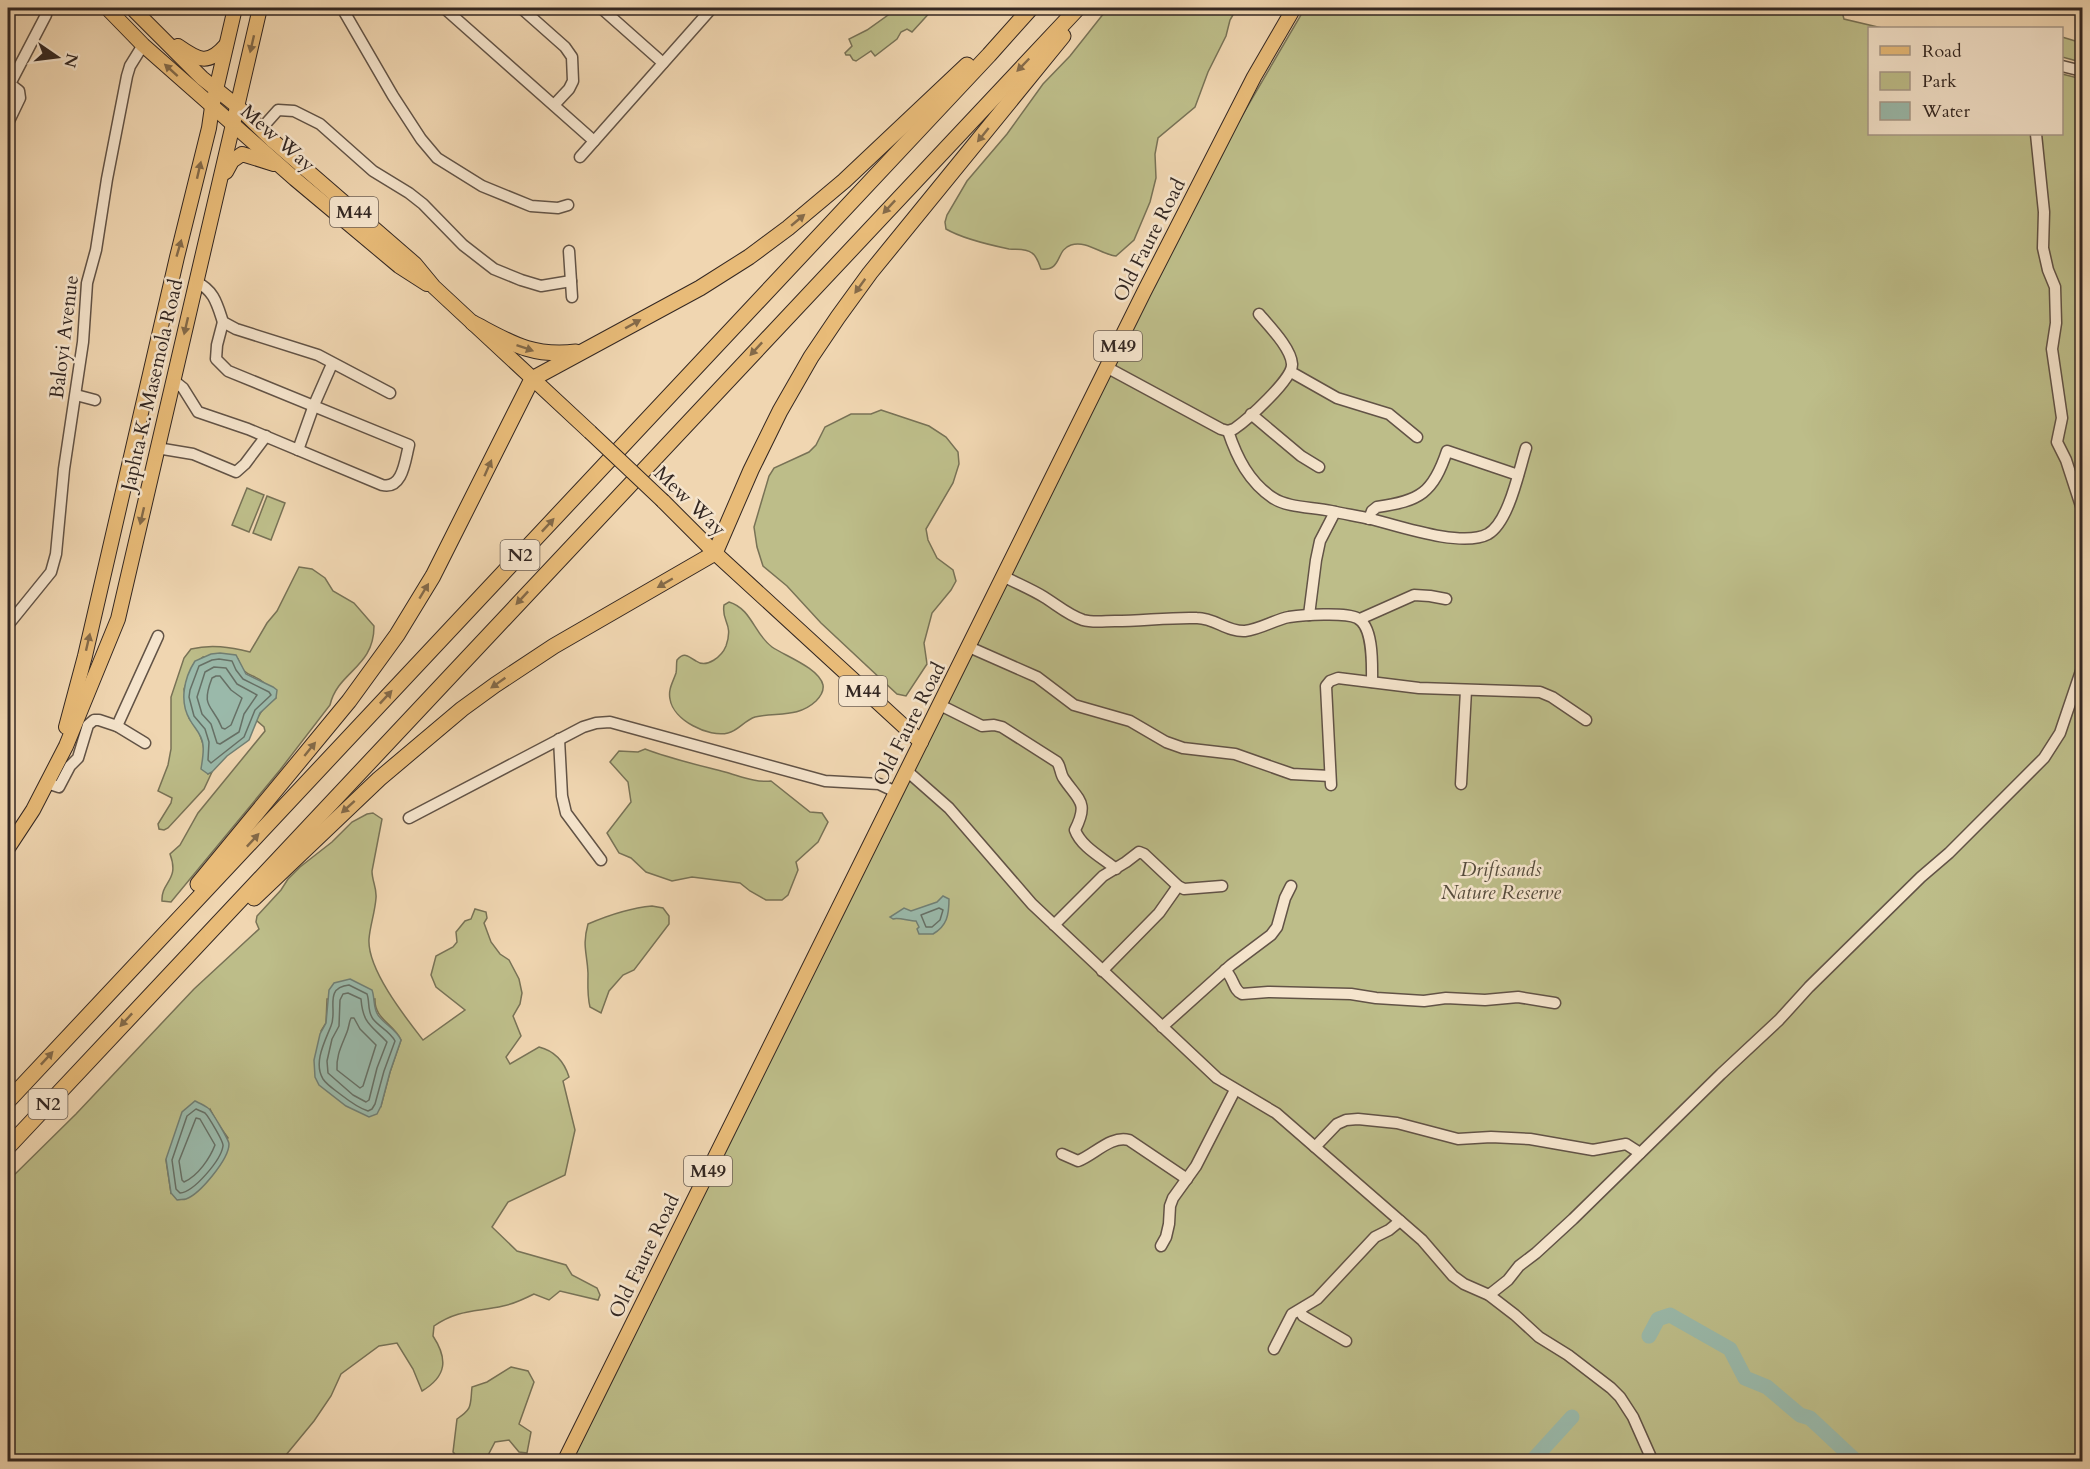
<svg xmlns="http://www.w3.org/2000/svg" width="2090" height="1469" font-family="Cardo,serif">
  <rect width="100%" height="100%" fill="#f0d6b1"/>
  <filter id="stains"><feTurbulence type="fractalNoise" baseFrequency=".00333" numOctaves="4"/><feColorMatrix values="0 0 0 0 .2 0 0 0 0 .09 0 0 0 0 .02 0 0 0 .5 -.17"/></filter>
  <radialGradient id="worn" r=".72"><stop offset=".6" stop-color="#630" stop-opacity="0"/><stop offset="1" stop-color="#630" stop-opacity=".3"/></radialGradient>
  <g fill="#bdbd89" stroke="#787256" stroke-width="1.5" fill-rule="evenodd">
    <path d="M 898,8 L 934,8 L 912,32 L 907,29 L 901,32 L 897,39 L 875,56 L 871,51 L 856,61 L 853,60 L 850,55 L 846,55 L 845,53 L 852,46 L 849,39 L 867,30 Z"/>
    <path d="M 1108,8 L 1237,8 L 1230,20 L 1226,36 L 1208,72 L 1195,107 L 1158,138 L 1155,154 L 1156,178 L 1150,202 L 1134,240 L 1116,256 C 1102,255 1087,240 1071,245 C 1055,250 1063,271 1041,269 C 1039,264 1037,256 1032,253 C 1025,248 1017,250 1009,249 C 990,245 963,239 946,229 L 945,222 L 947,215 L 967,181 L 1007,134 L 1043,84 L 1070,56 Z"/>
    <path d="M 1305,8 L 1841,8 L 1844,19 L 1882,28 L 1870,28 L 1870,134 L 2062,134 L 2062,74 L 2082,79 L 2082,1461 L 567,1462 L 1198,191 Z"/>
    <path d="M 2062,37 L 2082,43 L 2077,61 L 2062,57 Z"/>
    <path d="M 881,410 L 929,426 L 946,437 L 958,452 L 959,464 L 953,483 L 926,529 L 928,540 L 937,558 L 953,570 L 956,581 L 951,590 L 932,613 L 924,643 L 927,664 L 906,696 L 897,694 L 821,623 L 787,586 L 763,566 L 757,547 L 754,527 L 769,476 L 774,468 L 809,452 L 816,445 L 825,427 L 851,414 L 871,414 Z"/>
    <path d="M 247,488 L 264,495 L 249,532 L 232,525 Z"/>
    <path d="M 267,496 L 285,503 L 271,540 L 253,533 Z"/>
    <path d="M 299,567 L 312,569 L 325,578 L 333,591 L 354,603 L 374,626 C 374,668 338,671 330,705 L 280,770 L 171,902 L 162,901 C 161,881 180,881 170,854 L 180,845 L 198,813 L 265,731 L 264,727 L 256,720 L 263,709 L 276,698 C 272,693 268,686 263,682 C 251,672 244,678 238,659 L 203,657 L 193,665 L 184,689 L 189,718 L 199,732 L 203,744 L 208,774 L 212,772 L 204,789 L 168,828 L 164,830 L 159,829 L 158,824 L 171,803 L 172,798 L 158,791 L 168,765 L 171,749 L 171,697 L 184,658 L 191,649 C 211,644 230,647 250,652 L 267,623 L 277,611 Z"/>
    <path d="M 729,602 C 752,609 754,634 772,647 C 785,656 819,668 823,685 C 824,691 820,697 816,701 C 798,718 777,712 755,717 C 745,720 738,731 728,733 C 709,738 673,720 670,699 C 668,689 673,682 676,673 C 677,669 676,664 677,660 C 685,651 688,657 696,661 C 707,669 722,656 726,646 C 734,623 721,622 724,605 Z"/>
    <path d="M 645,749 C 671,759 698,765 725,772 C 740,776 756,783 771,781 L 810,812 L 822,813 L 828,822 L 818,842 L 796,862 L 798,870 L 788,895 L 782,900 L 766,900 L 750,891 L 740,883 L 692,877 L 672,881 L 646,872 L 631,858 L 619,853 L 607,833 L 631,802 L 628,782 L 610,762 L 619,751 L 638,752 Z"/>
    <path d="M 373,813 L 382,819 L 372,871 C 372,881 377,888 376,898 C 375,912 370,926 369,939 C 367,969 405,1017 423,1040 L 465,1010 L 436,987 L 431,975 L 436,956 L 453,947 L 457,942 L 456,932 L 465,921 L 471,919 L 475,909 L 486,912 L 487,918 L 484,923 L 491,942 L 500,954 L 509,960 L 519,979 L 522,993 L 520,1004 L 513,1016 L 521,1036 L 506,1057 L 510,1064 L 539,1047 C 555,1051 564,1061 569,1077 L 563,1081 L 575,1130 L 565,1175 L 508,1202 L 492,1227 L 517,1251 L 566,1265 L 572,1275 L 597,1288 L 600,1295 L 598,1300 L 560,1291 L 549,1300 L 534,1294 C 524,1299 514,1304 503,1306 C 477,1312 458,1309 434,1326 L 433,1336 C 448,1359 447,1376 422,1391 L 413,1369 L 397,1343 L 379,1346 L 341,1374 L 331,1396 L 314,1421 L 281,1461 L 8,1462 L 8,1181 L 76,1114 L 194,989 L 259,929 L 256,922 L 257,916 L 281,890 L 288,879 L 300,867 L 332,842 L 352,822 L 367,814 ZM 327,999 L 375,999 C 374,1019 394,1024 401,1040 L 390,1072 L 381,1106 L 321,1031 L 326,1023 ZM 210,1109 L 218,1124 L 228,1138 L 171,1193 L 166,1160 Z"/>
    <path d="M 652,906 L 663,908 L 669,916 L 669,924 L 634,970 L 623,975 L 609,991 L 601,1013 L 590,1007 C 587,995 588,985 588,973 C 587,952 582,946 588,924 C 609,915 629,908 652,906 Z"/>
    <path d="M 511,1367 L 528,1371 L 534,1382 L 519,1424 L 531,1432 L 527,1453 L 519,1452 L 509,1440 L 495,1442 L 485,1461 C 471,1462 462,1463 453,1452 L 457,1419 C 473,1408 470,1406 472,1387 L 487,1382 Z"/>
  </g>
  <g fill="#9ab9aa" stroke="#717f74" stroke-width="1.5">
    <path d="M 220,653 L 236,655 L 246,674 L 273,687 L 277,690 L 276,698 L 260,713 L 249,740 L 227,756 L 212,772 L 208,774 L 201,769 C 202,762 204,753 203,745 C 202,734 195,729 190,720 C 179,702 184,678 195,661 L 211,654 Z"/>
    <path d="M 943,896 L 949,899 C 949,915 947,926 933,934 L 919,934 L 917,929 L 919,927 L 916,921 C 909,921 898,917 893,919 L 890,917 L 904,908 L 911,911 L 937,902 Z"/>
    <path d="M 350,979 L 372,990 C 375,998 373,1008 378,1015 C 385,1025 396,1029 401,1040 L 390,1072 L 381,1106 L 377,1114 L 369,1117 L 346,1106 L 319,1085 L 315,1077 L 314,1060 L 320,1034 L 326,1023 L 329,990 L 334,983 Z"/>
    <path d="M 195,1101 C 199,1103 204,1105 208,1108 C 211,1110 229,1140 229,1144 C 229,1159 200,1194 186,1199 C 183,1200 180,1199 177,1200 L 171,1193 L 166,1159 L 182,1112 Z"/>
  </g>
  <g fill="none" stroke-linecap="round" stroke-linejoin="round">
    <g stroke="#667066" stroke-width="1.5">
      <path d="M 219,659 L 232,661 L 236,670 L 243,679 L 269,692 L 271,695 L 255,710 L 244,737 L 211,763 L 208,760 L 209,742 L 205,729 L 194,716 L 189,697 L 190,690 L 199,666 L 212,660 Z"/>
      <path d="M 214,667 L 226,668 L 237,684 L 257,695 L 244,714 L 239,732 L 220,744 L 217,743 L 211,724 L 202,714 L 197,697 L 205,672 Z"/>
      <path d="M 216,676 L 220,676 L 231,690 L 242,698 L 231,725 L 225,729 L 222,728 C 213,704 200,709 212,678 Z"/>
      <path d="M 939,908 L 943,910 L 940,920 L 932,927 L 926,927 L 921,915 Z"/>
      <path d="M 349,985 L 367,994 C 370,1002 367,1011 373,1019 C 379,1027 390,1031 395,1041 L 384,1071 L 375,1104 L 372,1109 L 368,1111 C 358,1108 349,1101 340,1094 C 335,1090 327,1085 323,1079 C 313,1063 325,1041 331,1026 C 338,1010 323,988 349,985 Z"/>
      <path d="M 348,993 L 361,999 C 363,1024 371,1025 387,1042 L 377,1068 L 369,1100 L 366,1102 L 353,1095 L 328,1073 L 327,1061 L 332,1039 L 339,1026 L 340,1000 L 343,994 Z"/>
      <path d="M 351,1018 L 354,1018 L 360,1029 L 376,1045 L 363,1086 L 360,1088 L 337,1070 C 336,1055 342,1045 347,1032 C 349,1027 349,1022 351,1018 Z"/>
      <path d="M 196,1109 C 198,1110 203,1112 205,1113 C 208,1116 224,1142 223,1146 C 221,1160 194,1192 180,1193 L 176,1189 L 172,1160 L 187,1116 Z"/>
      <path d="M 196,1118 L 200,1119 L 215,1145 C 210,1158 198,1176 184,1182 L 182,1180 L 179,1161 Z"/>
    </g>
    <g stroke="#9ab9aa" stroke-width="15">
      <path d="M 1649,1336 L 1658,1319 L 1670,1315 L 1730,1349 L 1745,1378 L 1767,1387 L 1800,1415 L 1810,1418 L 1857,1462"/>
      <path d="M 1531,1462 L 1572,1417"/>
    </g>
    <g stroke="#625346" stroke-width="13">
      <g id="minor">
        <path d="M 342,8 L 393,96 L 421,139 L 437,158 L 482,186 L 531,206 L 558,208 L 568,205"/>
        <path d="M 444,8 L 594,141"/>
        <path d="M 521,8 L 565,47 L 572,57 L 573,81 L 569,89 L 554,105"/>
        <path d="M 601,8 L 663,63"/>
        <path d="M 2062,66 L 2082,71"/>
        <path d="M 8,123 L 20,98 L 19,91 L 10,84 L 46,15"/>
        <path d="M 261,129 L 278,110 L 294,111 L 320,124 L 373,171 L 409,193 L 423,204 L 463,245 L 494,269 L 521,280 L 541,286 L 571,281"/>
        <path d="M 2036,134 L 2044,212 L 2043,248 L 2048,270 L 2055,287 L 2056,323 L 2052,349 L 2062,418 L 2057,442 L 2066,460 L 2082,509"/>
        <path d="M 580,157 L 712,8"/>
        <path d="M 569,251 L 572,297"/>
        <path d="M 196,282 C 214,290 217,304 223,322 L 236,329 L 318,355 L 390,393"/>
        <path d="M 1108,368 L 1221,429 L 1228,431 L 1234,429 C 1247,420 1293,379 1292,364 C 1291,348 1269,326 1259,314"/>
        <path d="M 1291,372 L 1337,398 L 1389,414 L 1417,437"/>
        <path d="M 173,380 L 183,388 L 198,412 L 248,429 L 382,485 C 403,490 405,460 409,445 L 228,371 L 216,359 L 217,345 L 223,322"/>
        <path d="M 76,395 L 95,400"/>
        <path d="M 1251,414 L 1301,456 L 1319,467"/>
        <path d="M 1228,431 C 1237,458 1249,482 1273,498 C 1288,508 1313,507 1331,511 C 1344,514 1358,516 1371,519 C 1399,526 1462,548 1488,534 C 1509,522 1519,470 1526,448"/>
        <path d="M 157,448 L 193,454 L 236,472 L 245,464 L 266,436"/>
        <path d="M 298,450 L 314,405 L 332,364"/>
        <path d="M 1369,519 L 1372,511 L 1377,507 C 1420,501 1433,493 1447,451 L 1518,475"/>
        <path d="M 1003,576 C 1016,583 1031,589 1044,597 C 1057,605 1068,615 1083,620 C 1093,623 1105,621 1115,621 C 1142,621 1170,617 1197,618 C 1215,618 1227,632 1245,631 C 1261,629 1274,620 1289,617 C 1303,615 1345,612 1357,618 C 1374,626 1372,666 1372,682"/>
        <path d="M 1309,615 L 1316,560 L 1320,541 L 1335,512"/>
        <path d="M 1360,619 L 1414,595 L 1430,596 L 1446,599"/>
        <path d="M 8,625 L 51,572 L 56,554 L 64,469 L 83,342 L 87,283 L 96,250 L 107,179 L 127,76 L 130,66 L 143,45"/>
        <path d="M 969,647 L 1037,677 L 1074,705 L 1130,721 L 1166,742 L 1183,748 L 1235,754 L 1292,774 L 1330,776"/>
        <path d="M 940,705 L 982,726 L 994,725 L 1002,727 L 1057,762 C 1061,767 1060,774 1064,779 C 1079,801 1089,802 1075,830 C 1081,847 1103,858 1116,869"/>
        <path d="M 117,726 L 158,636"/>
        <path d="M 559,739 L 562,796 L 566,813 L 601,860"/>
        <path d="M 907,771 L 949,808 L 1032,904 L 1217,1078 L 1276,1113 L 1422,1240 L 1453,1276 L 1464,1284 L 1489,1295 L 1515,1315 L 1539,1337 L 1568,1355 L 1611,1388 L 1620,1397 L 1633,1417 L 1653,1462"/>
        <path d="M 47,783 L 59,787 L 70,766 L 78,758 L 88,725 L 94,720 L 99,720 L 117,726 L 145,743"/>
        <path d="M 1461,784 L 1466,690"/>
        <path d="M 1331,785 L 1326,686 L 1330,681 L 1338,678 L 1419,688 L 1540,692 L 1552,697 L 1586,720"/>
        <path d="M 409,818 L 583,727 L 596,723 L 610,722 L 825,781 L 879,784 L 896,792"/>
        <path d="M 1054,925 L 1103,876 L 1126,862 L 1139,852 L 1144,854 L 1178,886 L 1184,889 L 1222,886"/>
        <path d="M 1225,970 C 1234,978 1233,990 1242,994 L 1268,992 L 1351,994 L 1376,998 L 1424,1001 L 1446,998 L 1485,1000 L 1518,997 L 1555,1003"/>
        <path d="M 1102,971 L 1159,913 L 1178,886"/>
        <path d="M 1162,1027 L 1231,965 L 1271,935 L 1277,927 L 1285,898 L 1291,886"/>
        <path d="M 1315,1147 L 1337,1124 L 1346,1120 L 1358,1119 L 1397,1123 L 1458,1139 L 1491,1137 L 1530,1139 L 1593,1150 L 1626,1144 L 1640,1153"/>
        <path d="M 1062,1154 L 1078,1161 C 1094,1155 1111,1135 1129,1140 L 1187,1179"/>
        <path d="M 1161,1246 L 1166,1237 L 1169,1224 L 1170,1206 L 1173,1198 L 1196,1166 L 1235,1090"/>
        <path d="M 1489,1295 L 1508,1280 L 1519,1266 L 1536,1253 L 1573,1219 L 1721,1074 L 1779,1020 L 1809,987 L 1921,877 L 1949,853 L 2044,758 L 2060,733 L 2082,668"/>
        <path d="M 1300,1311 L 1303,1316 L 1346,1341"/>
        <path d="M 1274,1349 L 1292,1314 L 1317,1299 L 1375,1237 L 1389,1230 L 1400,1221"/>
      </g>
    </g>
    <g stroke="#332722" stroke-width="16">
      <g id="major">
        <path d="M 107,8 L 143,45 L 295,179 L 399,266 L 427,284"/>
        <path d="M 132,8 L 202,78 L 237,106 L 272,140 L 415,264 L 434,287 L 590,432"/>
        <path d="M 178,46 C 198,60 208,66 226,45"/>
        <path d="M 226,172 L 232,161 L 242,154 L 274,164"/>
        <path d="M 663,501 L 715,553 L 921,742"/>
        <path d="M 66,727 L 85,656 L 177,257 L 209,128 L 212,107 L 235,8"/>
        <path d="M 8,848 L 33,810 L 66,746 L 118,619 L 260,8"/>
        <path d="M 564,1462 L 1144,292 L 1254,77 L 1294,8"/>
      </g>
    </g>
    <g stroke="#332722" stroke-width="17">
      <g id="highway">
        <path d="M 473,323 C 511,343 531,357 576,352"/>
        <path d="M 198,884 L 349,701 L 397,635 L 433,576 L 532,379 L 700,288 L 749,257 L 788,228 L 844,181 L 967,65"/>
        <path d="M 254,898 L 379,779 L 462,709 L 495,685 L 554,646 L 715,553 L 751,470 L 780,411 L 811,357 L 838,317 L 870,273 L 1063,36"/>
        <path d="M 8,1101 L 989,55 L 1031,8"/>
        <path d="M 8,1147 L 1078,8"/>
      </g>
    </g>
    <use href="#minor" stroke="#f5e4cc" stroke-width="10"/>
    <use href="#major" stroke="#e8bb78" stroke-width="14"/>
    <use href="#highway" stroke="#e8bb78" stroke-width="15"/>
    <path stroke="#332722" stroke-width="2" stroke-dasharray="10 10" stroke-linecap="butt" d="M 8,32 L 22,8"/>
    <g stroke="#332722" stroke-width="16" stroke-linecap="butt">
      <path id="major-bridge" d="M 590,432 L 663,501"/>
    </g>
    <use href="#major-bridge" stroke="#e8bb78" stroke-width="14"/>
  </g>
  <defs><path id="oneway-solid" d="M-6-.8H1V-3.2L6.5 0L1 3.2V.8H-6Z" transform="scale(1.5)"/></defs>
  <g fill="#846a49">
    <use href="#oneway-solid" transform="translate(252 44) rotate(103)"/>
    <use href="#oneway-solid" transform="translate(1023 65) rotate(134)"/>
    <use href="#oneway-solid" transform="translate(171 70) rotate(-138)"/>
    <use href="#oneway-solid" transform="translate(983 135) rotate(129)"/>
    <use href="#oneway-solid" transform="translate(199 170) rotate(-77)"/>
    <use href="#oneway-solid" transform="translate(889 207) rotate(133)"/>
    <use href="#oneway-solid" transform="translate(798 220) rotate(-40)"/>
    <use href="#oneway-solid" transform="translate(179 248) rotate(-74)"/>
    <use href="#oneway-solid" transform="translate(860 286) rotate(126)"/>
    <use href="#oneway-solid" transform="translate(633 324) rotate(-29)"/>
    <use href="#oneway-solid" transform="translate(186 326) rotate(103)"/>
    <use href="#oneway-solid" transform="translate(525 348) rotate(19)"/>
    <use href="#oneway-solid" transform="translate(756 349) rotate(133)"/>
    <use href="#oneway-solid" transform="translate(488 468) rotate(-66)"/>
    <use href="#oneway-solid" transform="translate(142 516) rotate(103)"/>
    <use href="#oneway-solid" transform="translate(548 525) rotate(-47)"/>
    <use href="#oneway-solid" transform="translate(665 583) rotate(150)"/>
    <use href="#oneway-solid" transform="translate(424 591) rotate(-59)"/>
    <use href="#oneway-solid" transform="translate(522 598) rotate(133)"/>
    <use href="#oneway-solid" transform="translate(88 642) rotate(-77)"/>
    <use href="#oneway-solid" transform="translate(498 683) rotate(145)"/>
    <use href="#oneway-solid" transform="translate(386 697) rotate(-47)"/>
    <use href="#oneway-solid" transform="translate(310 749) rotate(-51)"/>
    <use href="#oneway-solid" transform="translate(348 807) rotate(138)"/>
    <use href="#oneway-solid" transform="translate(253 840) rotate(-47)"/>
    <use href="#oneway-solid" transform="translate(126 1020) rotate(133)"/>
    <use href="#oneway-solid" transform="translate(47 1058) rotate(-47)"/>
  </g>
  <g text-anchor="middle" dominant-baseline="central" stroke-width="5" stroke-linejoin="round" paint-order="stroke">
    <g fill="#f5e4cc" stroke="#6d6055" stroke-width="1.5">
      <rect x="330" y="197" width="48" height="30" rx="4.5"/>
      <rect x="1094" y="331" width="48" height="30" rx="4.5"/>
      <rect x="500.5" y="540" width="39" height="30" rx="4.5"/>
      <rect x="839" y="676" width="48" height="30" rx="4.5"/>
      <rect x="28.5" y="1089" width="39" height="30" rx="4.5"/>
      <rect x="684" y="1156" width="48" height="30" rx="4.5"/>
    </g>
    <g font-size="18" font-weight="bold" fill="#332722">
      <text x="354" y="212">M44</text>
      <text x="1118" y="346">M49</text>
      <text x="520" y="555">N2</text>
      <text x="863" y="691">M44</text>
      <text x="48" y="1104">N2</text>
      <text x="708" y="1171">M49</text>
    </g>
    <g font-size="20" fill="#332722" stroke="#f5e4cc">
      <text transform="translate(278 138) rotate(41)">Mew Way</text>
      <text transform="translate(1149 240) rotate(-63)">Old Faure Road</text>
      <text transform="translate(64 337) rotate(-83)">Baloyi Avenue</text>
      <text transform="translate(152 385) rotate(-77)">Japhta K. Masemola Road</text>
      <text transform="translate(690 501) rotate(44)">Mew Way</text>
      <text transform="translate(909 724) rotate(-63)">Old Faure Road</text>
      <text transform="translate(644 1256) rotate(-64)">Old Faure Road</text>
    </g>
    <g font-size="20" font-style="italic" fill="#564c3c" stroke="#f5e4cc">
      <text x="1501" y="869">Driftsands<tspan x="1501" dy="23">Nature Reserve</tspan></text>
    </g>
  </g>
  <rect width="2090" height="1469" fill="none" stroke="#f0d6b1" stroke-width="30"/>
  <rect x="9" y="9" width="2072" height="1451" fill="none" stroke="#332722" stroke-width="3"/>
  <rect x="15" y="15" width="2060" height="1439" fill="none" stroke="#332722" stroke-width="1.5"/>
  <rect x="1868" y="27" width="195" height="108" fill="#f5e4cc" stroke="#a79888" stroke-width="1.5"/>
  <rect x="1880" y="46" width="30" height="9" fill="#e8bb78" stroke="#a79888" stroke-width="1.5"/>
  <text x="1922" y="57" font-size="18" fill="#332722">Road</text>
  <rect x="1880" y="72" width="30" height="18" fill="#bdbd89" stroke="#a79888" stroke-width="1.5"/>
  <text x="1922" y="87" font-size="18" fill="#332722">Park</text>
  <rect x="1880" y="102" width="30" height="18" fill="#9ab9aa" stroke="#a79888" stroke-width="1.5"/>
  <text x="1922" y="117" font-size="18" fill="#332722">Water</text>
  <g transform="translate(57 57) rotate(104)" stroke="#f5e4cc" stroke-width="4.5" paint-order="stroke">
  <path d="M0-4.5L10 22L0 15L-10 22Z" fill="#332722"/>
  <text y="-9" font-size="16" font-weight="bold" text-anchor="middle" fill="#332722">N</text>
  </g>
  <rect width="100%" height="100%" filter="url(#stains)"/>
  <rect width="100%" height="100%" fill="url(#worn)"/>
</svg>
